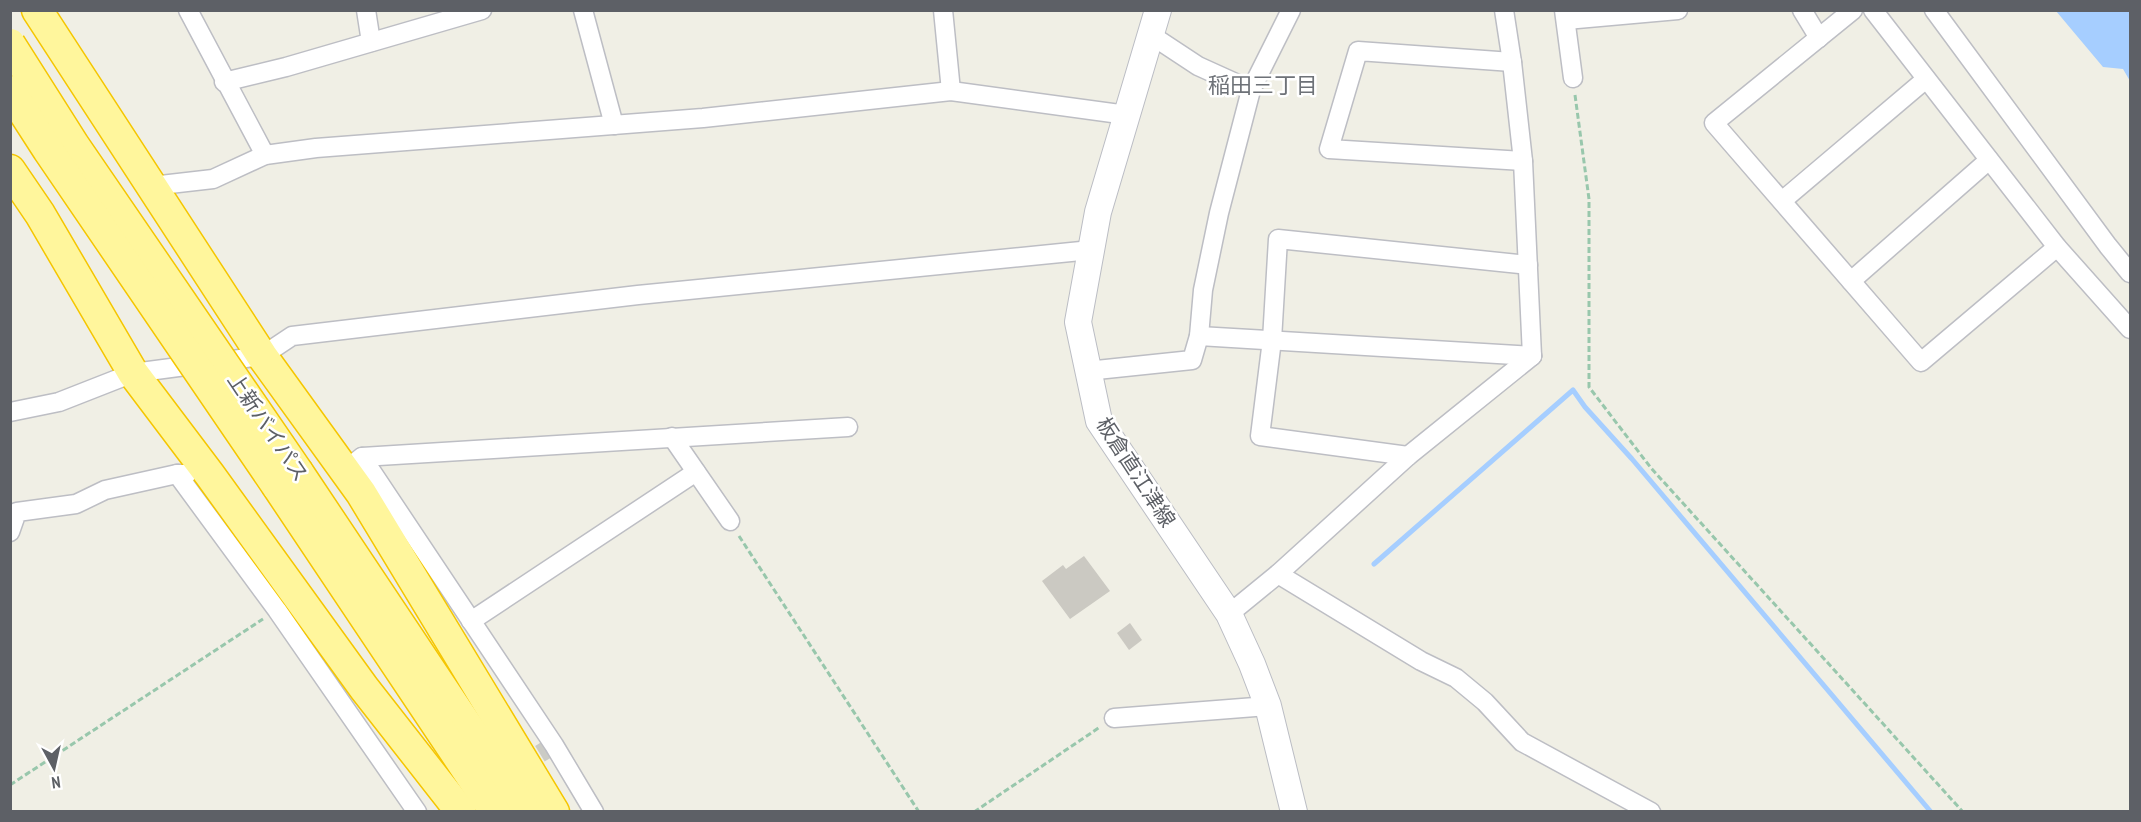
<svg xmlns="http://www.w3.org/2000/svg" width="2141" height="822" font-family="'PT Sans Narrow','Noto Sans JP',sans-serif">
  <rect width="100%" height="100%" fill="#f0efe5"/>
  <path fill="#a6ceff" d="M 2056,11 L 2130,11 L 2130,81 L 2123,69 L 2103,67 Z"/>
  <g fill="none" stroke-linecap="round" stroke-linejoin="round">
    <path stroke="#a6ceff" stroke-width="5" d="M 1374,564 L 1573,390 L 1585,407 L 1632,459 L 1931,812"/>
  </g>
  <g fill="#cbc9c2">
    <path d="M 1084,556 L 1110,591 L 1070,619 L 1042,581 L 1063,565 L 1066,569 Z"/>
    <path d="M 1130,623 L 1142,640 L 1129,650 L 1117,633 Z"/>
  </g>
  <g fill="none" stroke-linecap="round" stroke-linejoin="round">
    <path stroke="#cbcbc5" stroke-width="18" stroke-dasharray="18 9" stroke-linecap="butt" d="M 517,768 L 554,745"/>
    <g stroke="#bdbec4" stroke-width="21">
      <g id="minor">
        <path d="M 188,10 L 265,155"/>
        <path d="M 366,10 L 371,42"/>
        <path d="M 583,10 L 614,125"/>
        <path d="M 943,10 L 951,91"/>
        <path d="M 1504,10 L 1512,62 L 1523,161 L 1532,356"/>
        <path d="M 1564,10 L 1573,78"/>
        <path d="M 1802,10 L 1819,38"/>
        <path d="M 1853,10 L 1714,123 L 1921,362 L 2057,247"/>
        <path d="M 1873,10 L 2057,247 L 2130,329"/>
        <path d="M 1934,10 L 2108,246 L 2130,273"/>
        <path d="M 1566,20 L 1678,10"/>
        <path d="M 1151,35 L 1198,66 L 1251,90"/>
        <path d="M 1512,62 L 1358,51 L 1329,149 L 1523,161"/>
        <path d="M 224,82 L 286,67 L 482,10"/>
        <path d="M 152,186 L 213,179 L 265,155 L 316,148 L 703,118 L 951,91 L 1127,115"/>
        <path d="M 1782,201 L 1926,79"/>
        <path d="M 1851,281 L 1989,160"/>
        <path d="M 1199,336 L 1532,356"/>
        <path d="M 1087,371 L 1192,360 L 1199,336 L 1203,290 L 1219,213 L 1251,90 L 1291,10"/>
        <path d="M 10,412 L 59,402 L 133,373 L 262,356 L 292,336 L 638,295 L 1091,250"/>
        <path d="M 672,437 L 730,521"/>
        <path d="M 1408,456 L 1260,436 L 1272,340 L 1278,239 L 1528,265"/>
        <path d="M 362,457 L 554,745 L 594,812"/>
        <path d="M 345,470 L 362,457 L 848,427"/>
        <path d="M 177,474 L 277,610 L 417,812"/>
        <path d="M 10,532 L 17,512 L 76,504 L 105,490 L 177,474 L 187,474"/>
        <path d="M 1278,574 L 1421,661 L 1456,678 L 1485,702 L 1522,742 L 1651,812"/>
        <path d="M 1229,614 L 1278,574 L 1408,456 L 1532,356"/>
        <path d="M 471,621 L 696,472"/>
        <path d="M 1114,718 L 1268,706"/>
      </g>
    </g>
    <g stroke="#bbbdc4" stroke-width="28">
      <path id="secondary" d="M 1158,10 L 1098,212 L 1078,322 L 1099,421 L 1229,614 L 1252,664 L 1268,706 L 1294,812"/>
    </g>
    <g stroke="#f5c600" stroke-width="33">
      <g id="trunk">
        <path d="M 37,10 L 262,356 L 361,493 L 554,812"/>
        <path d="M 10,170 L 40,214 L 133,373 L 210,475 L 364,688 L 461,812"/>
        <path d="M 298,472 L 525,812"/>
        <path d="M 277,486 L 495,812"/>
      </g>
    </g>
    <g stroke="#98c7ac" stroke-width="3" stroke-dasharray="6 3" stroke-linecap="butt">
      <path d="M 1575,95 L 1589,199 L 1589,387 L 1651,468 L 1963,812"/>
      <path d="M 739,536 L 919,812"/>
      <path d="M 10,785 L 263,619"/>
      <path d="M 974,812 L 1100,727"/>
    </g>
    <use href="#minor" stroke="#fff" stroke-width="18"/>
    <use href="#secondary" stroke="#fff" stroke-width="26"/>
    <use href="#trunk" stroke="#fff69c" stroke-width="30"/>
    <g stroke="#f5c600" stroke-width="33" stroke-linecap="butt">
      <g id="trunk-bridge">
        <path d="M 10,44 L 74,145 L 298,472"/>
        <path d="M 10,91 L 48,150 L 277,486"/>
      </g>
    </g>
    <use href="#trunk-bridge" stroke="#fff69c" stroke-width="30"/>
  </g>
  <g text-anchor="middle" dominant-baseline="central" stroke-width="5" stroke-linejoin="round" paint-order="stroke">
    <g font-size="21" fill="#5d6066" stroke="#fff">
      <text transform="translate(268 427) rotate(56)">上新バイパス</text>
      <text transform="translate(1136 472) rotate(57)">板倉直江津線</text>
    </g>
    <g font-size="22" fill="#6e7278" stroke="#fff">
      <text x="1263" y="85">稲田三丁目</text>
    </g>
  </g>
  <rect width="2141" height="822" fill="none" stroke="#5d6066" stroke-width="24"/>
  <g transform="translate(54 768) rotate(172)" stroke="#ffffff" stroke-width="4.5" paint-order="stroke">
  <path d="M0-4.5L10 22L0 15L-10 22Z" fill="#5d6066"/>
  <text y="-9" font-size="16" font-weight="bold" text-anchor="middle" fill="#5d6066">N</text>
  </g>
</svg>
